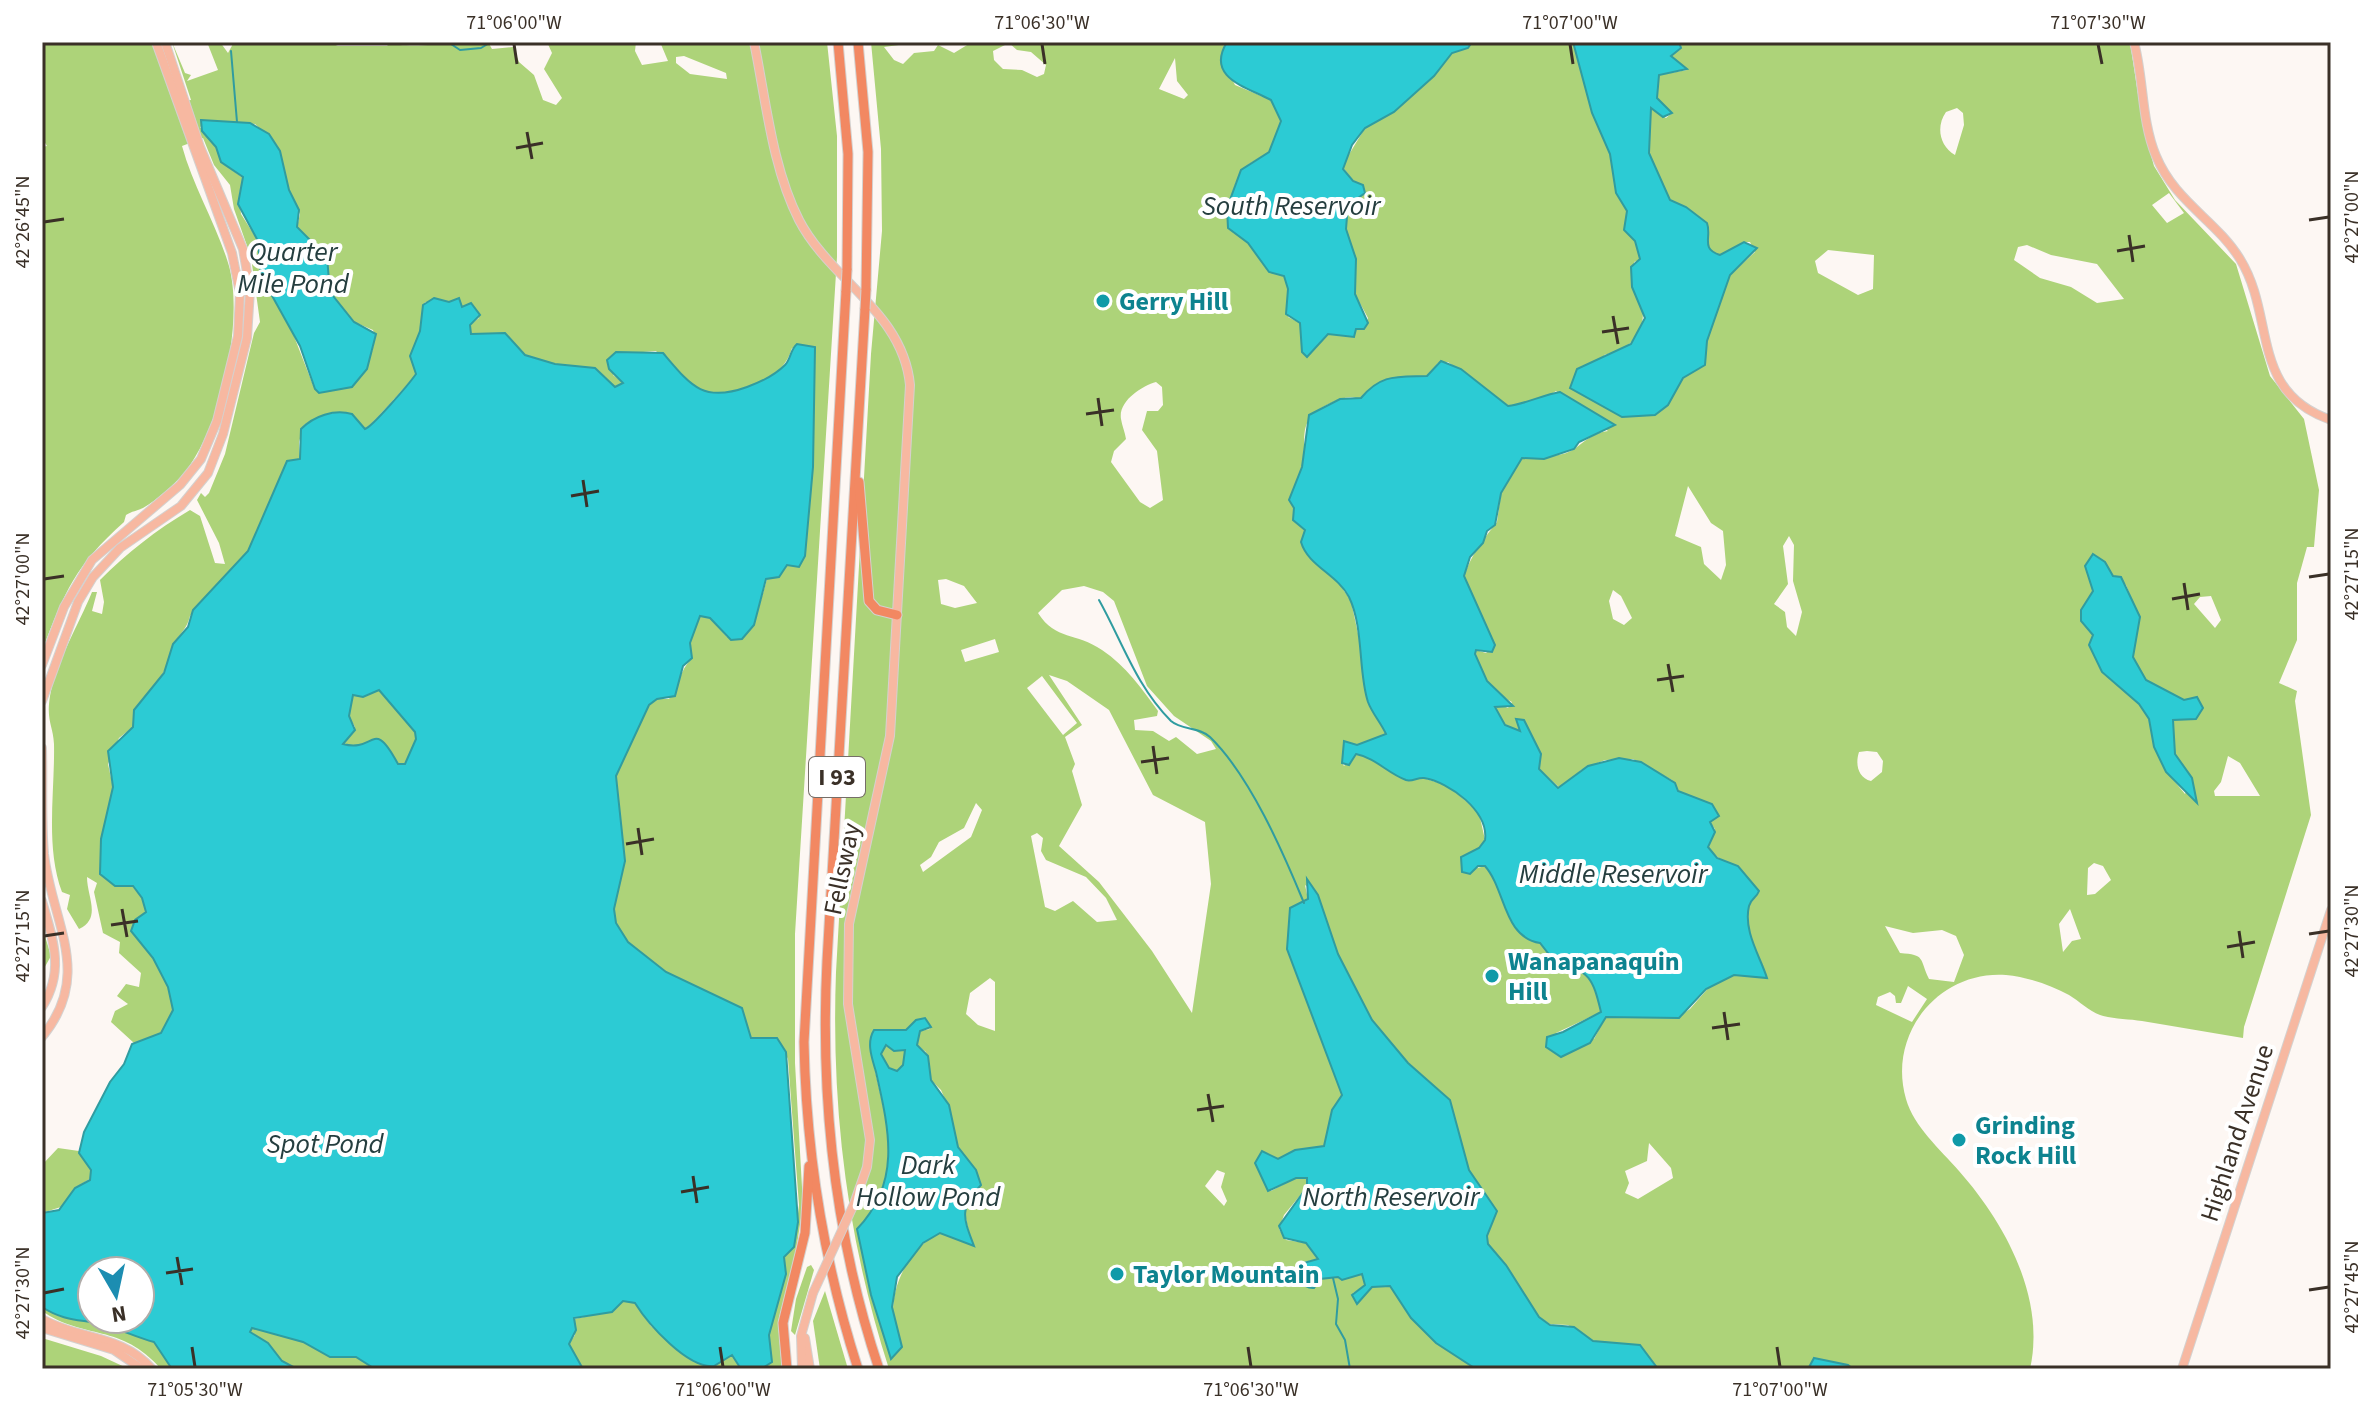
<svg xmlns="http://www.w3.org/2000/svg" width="2373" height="1411" font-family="'Source Sans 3',sans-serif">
  <rect width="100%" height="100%" fill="#fdf7f3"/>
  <g fill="#add379" fill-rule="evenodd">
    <path d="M 42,42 L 152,42 L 173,102 L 191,100 L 172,42 L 185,73 L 191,75 L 187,81 L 218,70 L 207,42 L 220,42 L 228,53 L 234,42 L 328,42 L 338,46 L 387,46 L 390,43 C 406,49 464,42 488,42 L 492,49 L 513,47 L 519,62 L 534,75 L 543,100 L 556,105 L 562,98 L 544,69 L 552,53 L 547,42 L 636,42 L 635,51 L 642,65 L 668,61 L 660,42 L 827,42 L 837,136 L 837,257 L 795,934 L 795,1063 L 803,1205 L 796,1251 L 778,1322 L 782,1369 L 761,1369 L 772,1360 C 758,1337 780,1300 785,1276 C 787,1269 783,1265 784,1257 L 794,1247 L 799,1205 L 788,1059 L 777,1038 L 751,1038 L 742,1008 L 666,972 L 628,942 L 616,923 L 614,909 L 625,861 L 616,776 L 649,705 L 657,699 L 669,699 C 680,685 679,671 692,658 L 690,643 L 700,616 L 710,618 L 727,637 L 754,625 L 767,579 L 787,565 L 799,567 L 805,556 L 813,467 L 815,347 L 792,348 C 787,366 772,380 753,385 C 743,388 733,395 723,396 C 696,397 673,368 656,351 L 630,353 L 613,375 L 623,383 L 615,387 L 595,368 L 555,364 L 525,355 L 505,333 L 471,334 L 470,325 L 479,318 L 477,310 L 462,307 L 460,302 L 425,302 L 420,331 L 412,352 L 416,374 C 410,382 369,428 365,429 C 340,409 334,407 304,425 L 299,442 L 300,460 L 287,461 L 248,551 L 190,616 C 187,628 181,633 174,643 C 169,652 169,664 163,673 C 151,696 134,698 133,727 L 119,738 L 108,764 L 113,787 L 101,839 L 120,886 L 132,886 L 142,898 L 146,912 L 135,920 L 131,931 L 153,958 L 168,987 L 173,1010 L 161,1033 L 134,1043 L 111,1022 L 115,1011 L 128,1004 L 117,996 L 126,984 L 139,987 L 141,973 L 119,953 L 120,942 L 103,933 L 94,892 L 97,883 L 87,877 C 87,897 102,918 79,929 L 67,909 L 70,895 L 62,892 C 45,846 55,792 54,744 C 53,725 46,721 50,696 C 57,660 78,626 92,592 L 97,592 L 92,611 L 102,614 L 104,602 L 100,580 C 127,553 156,530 190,510 L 200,516 L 215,563 L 225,564 L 219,543 L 197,500 L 201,493 L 205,497 L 209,493 L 225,454 L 254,333 L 260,322 L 251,257 L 234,209 L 230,185 L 214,165 L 203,138 L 182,146 C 193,187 217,225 229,266 C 244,322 221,427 185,472 C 174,485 158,499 143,508 C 137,511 132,511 126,515 L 124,522 C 75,566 65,591 42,651 L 42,147 L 47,146 L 42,138 ZM 684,56 L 726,73 L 727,79 L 690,74 L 676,63 L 676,57 ZM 213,121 L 255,124 L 277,145 L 289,190 L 300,214 L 297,227 L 327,257 L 327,285 L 334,297 L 354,322 L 373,330 C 379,346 363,374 352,387 L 319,393 L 313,385 L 290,326 L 261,276 L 258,241 L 241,214 L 239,195 L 243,178 L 221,162 L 217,147 L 200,127 Z"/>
    <path d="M 871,42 L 921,42 L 884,47 L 894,60 L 903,64 L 914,53 L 934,51 L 938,45 L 954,53 L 972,42 L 1227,42 L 1221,57 L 1235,85 L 1271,100 L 1281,121 L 1269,152 L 1249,164 L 1236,182 L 1227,208 L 1228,228 L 1248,243 L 1269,272 L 1284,276 L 1288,289 L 1288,317 L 1300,323 L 1302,352 L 1307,357 L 1328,334 L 1364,329 L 1368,318 L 1355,294 L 1356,259 L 1346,229 L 1348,205 L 1359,199 L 1355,183 L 1342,166 L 1365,128 L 1394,112 L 1434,76 L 1452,53 L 1468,48 L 1472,42 L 1573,42 L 1592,113 L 1610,154 L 1616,193 L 1627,211 L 1624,230 L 1635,241 L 1640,260 L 1634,262 C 1642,304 1659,341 1604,355 L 1622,417 L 1656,414 L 1668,405 L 1683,378 L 1704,365 L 1707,341 L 1730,275 L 1755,252 L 1750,242 L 1744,242 L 1720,256 C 1701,249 1710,238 1707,223 L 1686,207 L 1670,200 L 1649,153 L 1651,108 L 1666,118 L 1672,113 L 1657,98 L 1659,75 L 1687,70 L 1671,56 L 1681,48 L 1679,42 L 2130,42 L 2143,127 L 2154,166 L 2175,200 L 2236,264 L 2270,376 L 2304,419 L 2319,490 L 2314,547 L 2307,547 L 2297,583 L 2297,640 L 2279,683 L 2297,691 L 2295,701 L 2311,815 L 2244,1027 L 2243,1038 C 2209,1032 2176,1027 2142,1021 C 2129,1019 2112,1019 2100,1015 C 2089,1011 2079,1001 2069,995 C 2051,985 2027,977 2006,975 C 1939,970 1887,1034 1906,1099 C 1914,1127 1940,1149 1959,1171 C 2005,1223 2046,1298 2030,1369 L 1853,1369 L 1820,1359 L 1808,1369 L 1658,1369 L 1640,1345 L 1593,1341 L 1568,1325 L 1550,1324 L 1539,1317 L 1488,1244 L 1487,1236 L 1497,1211 L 1469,1170 L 1450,1100 L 1408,1063 L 1372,1020 L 1338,954 L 1318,895 L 1305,885 L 1308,899 L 1290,908 L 1287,949 L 1342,1095 L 1332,1110 L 1324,1146 L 1295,1150 L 1288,1157 L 1278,1159 L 1262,1151 L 1255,1163 L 1271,1191 L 1296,1178 L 1307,1178 L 1307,1187 L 1284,1215 L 1279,1229 L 1286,1240 L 1306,1243 L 1318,1259 L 1300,1263 L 1299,1277 L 1306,1287 L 1320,1279 L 1338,1277 L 1342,1280 L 1362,1274 L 1365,1286 L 1353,1293 L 1357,1304 L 1372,1287 L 1390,1286 L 1436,1343 L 1476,1369 L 889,1369 C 847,1239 831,1108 836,972 L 871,354 L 882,231 L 881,149 ZM 1009,43 L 1017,50 L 1031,52 L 1046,65 L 1044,74 L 1037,77 L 1022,70 L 1003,69 L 994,60 L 993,51 ZM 1175,58 L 1177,81 L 1188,95 L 1184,99 L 1159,89 ZM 1957,108 L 1963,113 L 1964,125 L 1955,155 C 1939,146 1936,126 1946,112 ZM 2169,193 L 2184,213 L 2167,223 L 2152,205 ZM 2027,245 L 2051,255 L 2097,264 L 2124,299 L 2097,303 L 2071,287 L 2040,278 L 2014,260 L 2018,247 ZM 1828,250 L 1874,255 L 1873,289 L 1858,295 L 1818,273 L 1815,261 ZM 1448,362 L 1508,406 C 1523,403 1543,400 1556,391 L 1608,431 C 1592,433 1586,441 1574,449 C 1560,459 1538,455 1522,458 L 1501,493 L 1497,522 C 1483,540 1472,553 1464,576 L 1495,645 L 1486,653 L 1476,650 C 1475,670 1494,693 1512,702 L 1508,708 L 1498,704 L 1496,710 L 1505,725 L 1520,731 L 1524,720 L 1541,754 L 1539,769 L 1561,789 L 1581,770 L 1605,760 L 1633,759 L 1672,780 L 1678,791 L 1712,804 L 1710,822 L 1715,829 L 1707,845 C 1723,871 1740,854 1754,898 C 1736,917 1761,958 1767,977 L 1734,975 L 1710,986 L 1690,1009 L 1676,1018 L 1606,1016 L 1594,1039 L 1556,1033 L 1601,1012 C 1599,1004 1598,994 1595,986 C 1587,963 1552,963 1540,943 C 1505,937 1505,889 1485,866 L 1462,872 L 1461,857 L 1479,848 L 1485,840 L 1479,813 L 1449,786 L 1423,778 L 1403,778 L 1370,757 L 1356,754 L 1344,766 L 1342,763 L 1344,741 L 1357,745 L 1386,734 L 1368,701 L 1363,657 L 1351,601 L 1332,573 L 1313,561 L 1302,546 L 1305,530 L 1293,520 L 1294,508 L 1289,500 C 1292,490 1299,482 1302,471 C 1309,439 1293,420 1331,403 C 1341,398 1349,395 1360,399 C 1378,377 1399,376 1427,376 L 1438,363 ZM 1156,382 L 1162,387 L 1163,405 L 1158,411 L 1147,411 L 1142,430 L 1157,451 L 1163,500 L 1150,508 L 1140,502 L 1111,462 L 1114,451 L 1126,439 C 1125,432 1122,426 1121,419 C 1118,401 1142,386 1156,382 ZM 1688,486 L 1711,523 L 1723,531 L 1726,565 L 1721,580 L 1704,564 L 1701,547 L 1675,536 ZM 1789,536 L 1794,545 L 1793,581 L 1802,612 L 1796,636 L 1787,627 L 1785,612 L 1774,604 L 1788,584 L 1783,546 ZM 2105,562 L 2113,576 L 2126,585 L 2139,617 L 2133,658 L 2146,680 L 2184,700 L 2197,698 L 2196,719 L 2173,720 L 2175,754 L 2192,778 L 2185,794 L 2166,771 L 2154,747 L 2149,719 L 2139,704 L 2102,672 L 2089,645 L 2093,636 L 2081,610 L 2093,591 L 2089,571 ZM 946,579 L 964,586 L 977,603 L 955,608 L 941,604 L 938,580 ZM 1084,586 L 1103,592 L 1114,601 L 1147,686 L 1174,716 L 1211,741 L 1216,749 L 1197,754 L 1176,737 L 1169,741 L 1153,731 L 1135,730 L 1134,720 L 1157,716 L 1158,711 C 1142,689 1126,666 1102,650 C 1076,632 1056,641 1038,613 L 1062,590 ZM 1613,590 L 1621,596 L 1632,618 L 1624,625 L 1613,619 L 1609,601 ZM 2211,596 L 2221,620 L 2215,628 L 2194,604 L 2200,597 ZM 995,639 L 999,652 L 965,662 L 961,650 ZM 1049,675 L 1067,681 L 1109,710 L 1153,795 L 1205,822 L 1211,884 L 1192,1013 L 1152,951 L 1099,882 L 1059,846 L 1082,805 L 1072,771 L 1075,764 L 1065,737 L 1082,725 ZM 1042,676 L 1077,723 L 1063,735 L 1027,688 ZM 1867,751 L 1877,752 L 1883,761 L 1882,772 L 1871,781 C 1858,778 1855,764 1859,752 ZM 2228,756 L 2240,763 L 2260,796 L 2215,796 L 2214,791 L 2221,782 ZM 976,803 L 982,810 L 971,837 L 923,872 L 920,865 L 931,857 L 939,842 L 964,828 ZM 1037,833 L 1043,838 L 1041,851 L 1046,860 L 1086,877 L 1106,898 L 1117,920 L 1097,922 L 1073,901 L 1055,911 L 1045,907 L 1031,836 ZM 2094,863 L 2103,866 L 2111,880 L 2095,894 L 2087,895 L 2088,868 ZM 2070,909 L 2081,939 L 2072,941 L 2063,952 L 2059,924 ZM 1885,926 L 1913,933 L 1942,930 L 1956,936 L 1964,955 L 1954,982 L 1929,979 C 1919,958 1926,955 1900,953 ZM 990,978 L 995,982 L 995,1031 L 978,1025 L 966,1014 L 970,993 ZM 1908,986 L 1927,999 L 1912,1022 L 1876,1005 L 1878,997 L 1890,992 L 1895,996 L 1896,1003 L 1901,1003 ZM 925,1018 L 930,1029 L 920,1031 L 917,1045 L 926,1052 L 931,1080 L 941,1090 L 950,1111 L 958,1147 L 977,1189 C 959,1207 966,1223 974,1246 L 940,1233 C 903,1249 879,1309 902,1344 L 891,1359 L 871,1295 L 857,1229 C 899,1185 891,1139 878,1084 C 874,1065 869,1050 874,1030 L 904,1031 ZM 1649,1143 L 1671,1168 L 1673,1178 L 1638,1199 L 1625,1193 L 1629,1183 L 1625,1171 L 1647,1161 ZM 1217,1170 L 1225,1173 L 1221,1187 L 1227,1201 L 1224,1206 L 1205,1186 Z"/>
    <path d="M 379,690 L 415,732 L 416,739 L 405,764 L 398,764 C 378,726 372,751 343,744 L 355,727 L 349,716 L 353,695 L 363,697 Z"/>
    <path d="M 42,926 L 51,956 L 42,972 Z"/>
    <path d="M 886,1045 L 905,1050 L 903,1065 L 896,1071 L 889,1068 L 881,1054 Z"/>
    <path d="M 58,1148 L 79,1151 L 91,1170 L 91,1178 L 75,1188 L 64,1206 L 42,1213 L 42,1165 Z"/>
    <path d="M 811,1265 L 814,1270 L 795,1335 L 791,1331 L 796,1299 L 807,1267 Z"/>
    <path d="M 825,1291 L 848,1369 L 820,1369 L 813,1321 Z"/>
    <path d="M 623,1301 L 635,1303 L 651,1326 L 692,1361 L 732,1355 L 741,1369 L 583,1369 L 569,1344 L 575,1335 L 574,1319 L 609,1312 Z"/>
    <path d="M 42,1307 C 67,1322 86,1319 111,1327 C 126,1332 139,1338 155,1342 L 172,1369 L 161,1369 C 121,1323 84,1340 42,1311 Z"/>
    <path d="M 252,1328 L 303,1342 L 336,1357 L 356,1357 L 375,1369 C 353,1369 297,1375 282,1362 C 269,1351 267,1339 250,1332 Z"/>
    <path d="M 42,1338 L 101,1356 L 129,1369 L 42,1369 Z"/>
  </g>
  <g fill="#2ccbd4" stroke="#309ca0" stroke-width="2" fill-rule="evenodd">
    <path d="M 1227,42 L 1472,42 L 1468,48 L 1452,53 L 1434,76 L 1394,112 L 1365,128 L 1352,145 L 1343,169 L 1353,181 L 1363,185 L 1365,193 L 1348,205 L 1346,229 L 1356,259 L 1355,294 L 1368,323 L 1364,329 L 1356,329 L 1354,337 L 1328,334 L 1307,357 L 1302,352 L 1300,323 L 1286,314 L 1288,289 L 1284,276 L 1269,272 L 1248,243 L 1228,228 L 1227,208 L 1241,170 L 1269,152 L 1281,121 L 1271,100 C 1247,87 1205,78 1227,42 Z"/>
    <path d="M 1573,42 L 1679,42 L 1681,48 L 1671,56 L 1687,69 L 1659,75 L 1657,98 L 1672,113 L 1663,117 L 1651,108 L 1649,153 L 1670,200 L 1686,207 L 1707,223 C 1712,237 1700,249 1720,255 L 1744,242 L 1757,248 L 1730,275 L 1707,341 L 1705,365 L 1683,378 L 1668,405 L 1655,415 L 1622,417 L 1570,388 L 1577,369 L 1631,344 L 1645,318 L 1632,287 L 1631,267 L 1640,259 L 1635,241 L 1624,230 L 1627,211 L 1616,193 L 1610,154 L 1592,113 Z"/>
    <path d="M 201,120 L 250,123 L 269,134 L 280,151 L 289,190 L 299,210 L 297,227 L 327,257 L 330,292 L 354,322 L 376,334 L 367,369 L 352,387 L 319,393 L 315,389 L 300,346 L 261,276 L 258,241 L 238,204 L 243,177 L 221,162 L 216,147 L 202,131 Z"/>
    <path d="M 434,298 L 449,302 L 459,298 L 462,307 L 471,303 L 480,315 L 470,325 L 471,334 L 505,333 L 525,355 L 555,364 L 595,368 L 615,387 L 623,383 L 609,369 L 607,360 L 616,352 L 663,353 C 691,386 703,403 747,387 C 761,382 774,376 785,365 C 791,359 790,350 797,344 L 815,347 L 813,467 L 805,556 L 799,567 L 787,565 L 779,577 L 766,579 L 754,625 L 742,639 L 731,640 L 710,618 L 700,616 L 690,643 L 692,658 L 683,666 L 675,696 L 657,699 L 649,705 L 616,776 L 625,861 L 614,909 L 616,923 L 628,942 L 666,972 L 742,1008 L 751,1038 L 777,1038 L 786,1052 L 798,1222 L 794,1247 L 784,1257 L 786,1274 L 769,1335 L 772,1362 L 761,1369 L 741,1369 L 732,1355 L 714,1366 C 688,1369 648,1324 635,1303 L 623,1301 L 612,1312 L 574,1318 L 576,1330 L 569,1344 L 583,1369 L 375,1369 L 356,1357 L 330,1357 L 303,1342 L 252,1328 L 250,1332 L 268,1343 L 282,1361 L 297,1369 L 172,1369 L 154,1342 C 139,1338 126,1332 111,1327 C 86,1318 68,1324 42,1307 L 42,1213 L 59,1210 L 75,1188 L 90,1180 L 91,1170 L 79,1153 L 84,1132 L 110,1082 L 124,1064 L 132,1044 L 161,1033 L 173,1010 L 168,987 L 153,958 L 131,931 L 135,920 L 146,912 L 142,898 L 133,886 L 115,886 L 100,874 L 101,839 L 113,787 L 108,751 L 133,727 L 134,710 L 164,673 L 173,644 L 188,627 L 193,610 L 248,551 L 287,461 L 300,459 L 301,429 C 314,416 334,409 352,414 L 365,429 C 372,427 409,384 416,374 L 410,356 L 420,331 L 423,305 ZM 379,690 L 415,732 L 416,739 L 405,764 L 398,764 C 372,716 376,753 343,744 L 355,730 L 349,716 L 353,695 L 363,697 ZM 140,1271 L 140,1319 L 92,1319 L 92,1271 Z"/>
    <path d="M 1441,361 L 1461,369 L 1508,406 C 1525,404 1543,395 1560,392 L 1615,425 L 1579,442 L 1574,449 L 1544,459 L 1522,458 L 1501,493 L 1495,525 L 1487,531 L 1483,543 L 1470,557 L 1464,576 L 1495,645 L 1492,652 L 1476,650 L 1475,654 L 1487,681 L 1513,706 L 1495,707 L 1505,725 L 1520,731 L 1516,719 L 1524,720 L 1541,754 L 1539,769 L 1558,788 L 1588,766 L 1619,758 L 1641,762 L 1675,783 L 1678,791 L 1712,804 L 1719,816 L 1710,822 L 1715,832 L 1708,847 L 1717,858 L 1738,866 L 1759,891 C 1756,899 1751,898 1749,906 C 1743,931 1760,956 1767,978 L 1734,975 L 1706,989 L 1679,1018 L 1606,1017 L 1590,1043 L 1561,1057 L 1546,1047 L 1547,1037 L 1563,1032 L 1601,1012 C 1593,979 1590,970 1555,962 L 1540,943 C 1503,937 1506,890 1485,866 L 1478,866 L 1470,874 L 1462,872 L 1461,857 L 1479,848 L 1485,840 C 1489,811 1449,782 1424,778 C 1418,777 1412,782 1406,780 C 1387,773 1376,758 1356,754 L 1349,765 L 1342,763 L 1344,741 L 1357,745 L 1386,734 C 1381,723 1372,713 1368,702 C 1358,672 1364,628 1349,597 C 1337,574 1308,566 1301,542 L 1305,530 L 1293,520 L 1294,508 L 1289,500 L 1302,467 L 1309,415 L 1340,399 L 1361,398 C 1381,374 1396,377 1427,376 Z"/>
    <path d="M 2093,554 L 2105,562 L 2113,576 L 2121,577 L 2140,617 L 2133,657 L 2146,680 L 2184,700 L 2197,697 L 2203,708 L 2196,719 L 2173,720 L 2175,754 L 2192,778 L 2197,803 L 2166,772 L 2154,747 L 2149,719 L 2139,704 L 2102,672 L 2089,645 L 2093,635 L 2081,621 L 2081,610 L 2093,591 L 2085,566 Z"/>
    <path d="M 1307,879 L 1318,895 L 1338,954 L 1372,1020 L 1408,1063 L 1450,1100 L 1469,1170 L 1497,1211 L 1487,1236 L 1488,1244 L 1506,1265 L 1539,1317 L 1550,1325 L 1574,1327 L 1593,1341 L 1640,1345 L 1658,1369 L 1476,1369 L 1436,1343 L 1411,1318 L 1390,1286 L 1372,1287 L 1357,1304 L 1352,1295 L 1365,1285 L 1362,1274 L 1342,1280 L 1338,1277 L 1320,1279 L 1314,1288 C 1301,1289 1298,1274 1300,1264 L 1318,1259 L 1306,1243 L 1284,1238 L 1279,1226 L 1307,1187 L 1307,1178 L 1296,1178 L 1268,1191 L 1255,1163 L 1262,1151 L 1278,1159 L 1295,1150 L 1324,1146 L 1332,1110 L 1342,1095 L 1287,949 L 1290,908 L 1308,899 Z"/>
    <path d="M 925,1018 L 931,1027 L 920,1031 L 917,1045 L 928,1056 L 931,1080 L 949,1105 L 958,1147 L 976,1170 L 981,1185 C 959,1209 963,1217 974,1246 L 940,1233 L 923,1243 L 897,1277 L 892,1307 L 902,1347 L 891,1359 L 871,1295 L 857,1229 C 902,1182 889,1130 876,1072 C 872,1058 866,1043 874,1030 L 906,1030 L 916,1020 ZM 886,1045 L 894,1051 L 905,1050 L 903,1065 L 897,1071 L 889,1068 L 881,1054 Z"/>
    <path d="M 1814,1358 L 1848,1365 L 1853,1369 L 1808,1369 Z"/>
  </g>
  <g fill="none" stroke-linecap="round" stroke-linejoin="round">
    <g stroke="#309ca0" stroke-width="2">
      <path d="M 448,42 L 460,50 L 481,48 L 491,42"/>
      <path d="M 231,51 L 237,122"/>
      <path d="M 1099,600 C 1122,641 1136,686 1171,721 C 1181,730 1200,727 1210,737 C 1250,776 1283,852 1304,903"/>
      <path d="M 1333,1278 L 1338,1299 L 1336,1324 L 1345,1340 L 1350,1369"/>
    </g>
    <g stroke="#d4d1cf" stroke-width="10">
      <g id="major">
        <path d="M 754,42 C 766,100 772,167 799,220 C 830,280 903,312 910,385 L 890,736 L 849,924 L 848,1004 L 870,1140 L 867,1167 L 854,1204"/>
        <path d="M 2134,42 C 2144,79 2141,120 2156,156 C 2175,202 2216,220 2240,259 C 2276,317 2249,392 2331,420"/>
        <path d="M 42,665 L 64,607 L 92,560 L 180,485 L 201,459 L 217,421 L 238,336 L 240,293 L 232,253 L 156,42"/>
        <path d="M 42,701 L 78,602 L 93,577 L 120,548 L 181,506 L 208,473 L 223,434 L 247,338 L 250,290 L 243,249 L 200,147 L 165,42"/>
        <path d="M 42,748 C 43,784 41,819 44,854 C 52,923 94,974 42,1037"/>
        <path d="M 42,901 C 53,939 65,971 42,1007"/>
        <path d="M 42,1319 C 79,1340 122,1334 152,1369"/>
        <path d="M 42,1328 L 114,1350 L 142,1369"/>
        <path d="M 805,1338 L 810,1369"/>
        <path d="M 802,1369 L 801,1336 L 813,1293"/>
        <path d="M 2182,1369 L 2331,910"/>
      </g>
    </g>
    <g stroke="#d4d1cf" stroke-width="11">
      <g id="highway">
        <path d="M 838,42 L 848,154 L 847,270"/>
        <path d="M 858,42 L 868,152 L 866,290"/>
        <path d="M 846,291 L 804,1042 C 806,1153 824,1263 858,1369"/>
        <path d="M 865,309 L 827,961 C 820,1100 835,1237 879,1369"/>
        <path d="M 859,482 L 869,601 L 877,610 L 897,615"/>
        <path d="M 787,1369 L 783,1323 L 805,1233 L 809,1166"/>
      </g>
    </g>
    <use href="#major" stroke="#f7b8a1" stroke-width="8"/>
    <use href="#highway" stroke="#f28862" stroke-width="9"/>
    <g stroke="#d4d1cf" stroke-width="10" stroke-linecap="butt">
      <path id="major-bridge" d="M 813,1293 L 854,1204"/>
    </g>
    <g stroke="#d4d1cf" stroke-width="11" stroke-linecap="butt">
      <g id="highway-bridge">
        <path d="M 846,291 L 847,270"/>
        <path d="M 865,309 L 866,290"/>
      </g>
    </g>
    <use href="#major-bridge" stroke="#f7b8a1" stroke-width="8"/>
    <use href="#highway-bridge" stroke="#f28862" stroke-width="9"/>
  </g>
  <path fill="none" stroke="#3a3027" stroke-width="3" d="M 514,44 L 517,64M 1042,44 L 1045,64M 1570,44 L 1573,64M 2098,44 L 2102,64M 527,132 L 532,159M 516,148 L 543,143M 2309,220 L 2329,217M 44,222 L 64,219M 2129,235 L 2133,262M 2117,251 L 2145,246M 1613,316 L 1618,344M 1602,332 L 1629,328M 1098,398 L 1102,426M 1086,414 L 1114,410M 583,480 L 587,507M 571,496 L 599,491M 2309,577 L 2329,574M 44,579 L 64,576M 2184,583 L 2188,610M 2172,599 L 2200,594M 1668,664 L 1673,692M 1657,680 L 1684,676M 1153,746 L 1157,774M 1141,762 L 1169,758M 638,828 L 642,855M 626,844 L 654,839M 122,909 L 127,937M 111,925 L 138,921M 2239,931 L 2243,958M 2309,934 L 2329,931M 44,936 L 64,933M 2227,947 L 2255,942M 1724,1012 L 1728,1040M 1712,1028 L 1740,1024M 1208,1094 L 1213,1122M 1197,1110 L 1224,1106M 693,1176 L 697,1203M 681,1192 L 709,1187M 177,1257 L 182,1285M 166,1273 L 193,1269M 2309,1290 L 2329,1287M 44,1293 L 64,1289M 192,1347 L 195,1367M 720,1347 L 723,1367M 1248,1347 L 1251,1367M 1777,1347 L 1780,1367"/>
  <g fill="#0f9aa8" stroke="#fff" stroke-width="3">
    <circle cx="1103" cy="301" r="8"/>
    <circle cx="1492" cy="976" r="8"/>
    <circle cx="1959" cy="1140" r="8"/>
    <circle cx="1117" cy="1274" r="8"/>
  </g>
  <g text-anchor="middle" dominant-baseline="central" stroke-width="8" stroke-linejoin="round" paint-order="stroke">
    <rect fill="#fff" stroke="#756e68" stroke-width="2" x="809" y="757" width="56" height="40" rx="6"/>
    <g font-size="24" font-weight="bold" fill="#3a3027">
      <text x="837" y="777">I 93</text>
    </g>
    <g font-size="26" font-weight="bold" fill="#0d838f" stroke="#fff" text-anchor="start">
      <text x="1119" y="301">Gerry Hill</text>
      <text x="1508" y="961">Wanapanaquin<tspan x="1508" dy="30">Hill</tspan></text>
      <text x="1975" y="1125">Grinding<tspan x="1975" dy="30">Rock Hill</tspan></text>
      <text x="1133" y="1274">Taylor Mountain</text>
    </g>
    <g font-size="26" fill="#3a3027" stroke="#fff">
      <text transform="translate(842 869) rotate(-78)">Fellsway</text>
      <text transform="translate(2237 1133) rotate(-72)">Highland Avenue</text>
    </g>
    <g font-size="28" font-style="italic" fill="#253e3f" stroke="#fff">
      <text x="1291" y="206">South Reservoir</text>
      <text x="293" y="252">Quarter<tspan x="293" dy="32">Mile Pond</tspan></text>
      <text x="1613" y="874">Middle Reservoir</text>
      <text x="325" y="1144">Spot Pond</text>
      <text x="928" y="1165">Dark<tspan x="928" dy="32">Hollow Pond</tspan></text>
      <text x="1391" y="1197">North Reservoir</text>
    </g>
  </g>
  <rect width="2373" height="1411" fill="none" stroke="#ffffff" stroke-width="88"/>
  <g transform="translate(116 1295) rotate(171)"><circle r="38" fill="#ffffff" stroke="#b0aca9" stroke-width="2"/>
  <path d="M0-6L14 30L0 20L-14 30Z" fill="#1c8db1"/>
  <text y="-12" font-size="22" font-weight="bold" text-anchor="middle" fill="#3a3027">N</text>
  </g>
  <rect x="44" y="44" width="2285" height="1323" fill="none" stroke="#3a3027" stroke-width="3"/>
  <g font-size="20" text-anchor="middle" fill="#3a3027">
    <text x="514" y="29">71°06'00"W</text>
    <text x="1042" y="29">71°06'30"W</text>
    <text x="1570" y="29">71°07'00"W</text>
    <text x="2098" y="29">71°07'30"W</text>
    <text transform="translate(2351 217) rotate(-90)" y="7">42°27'00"N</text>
    <text transform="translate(22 222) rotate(-90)" y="7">42°26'45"N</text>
    <text transform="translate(2351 574) rotate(-90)" y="7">42°27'15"N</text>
    <text transform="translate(22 579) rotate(-90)" y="7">42°27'00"N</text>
    <text transform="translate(2351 931) rotate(-90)" y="7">42°27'30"N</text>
    <text transform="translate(22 936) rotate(-90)" y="7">42°27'15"N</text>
    <text transform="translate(2351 1287) rotate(-90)" y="7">42°27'45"N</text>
    <text transform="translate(22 1293) rotate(-90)" y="7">42°27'30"N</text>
    <text x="195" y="1396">71°05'30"W</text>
    <text x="723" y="1396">71°06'00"W</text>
    <text x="1251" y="1396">71°06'30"W</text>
    <text x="1780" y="1396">71°07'00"W</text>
  </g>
</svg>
